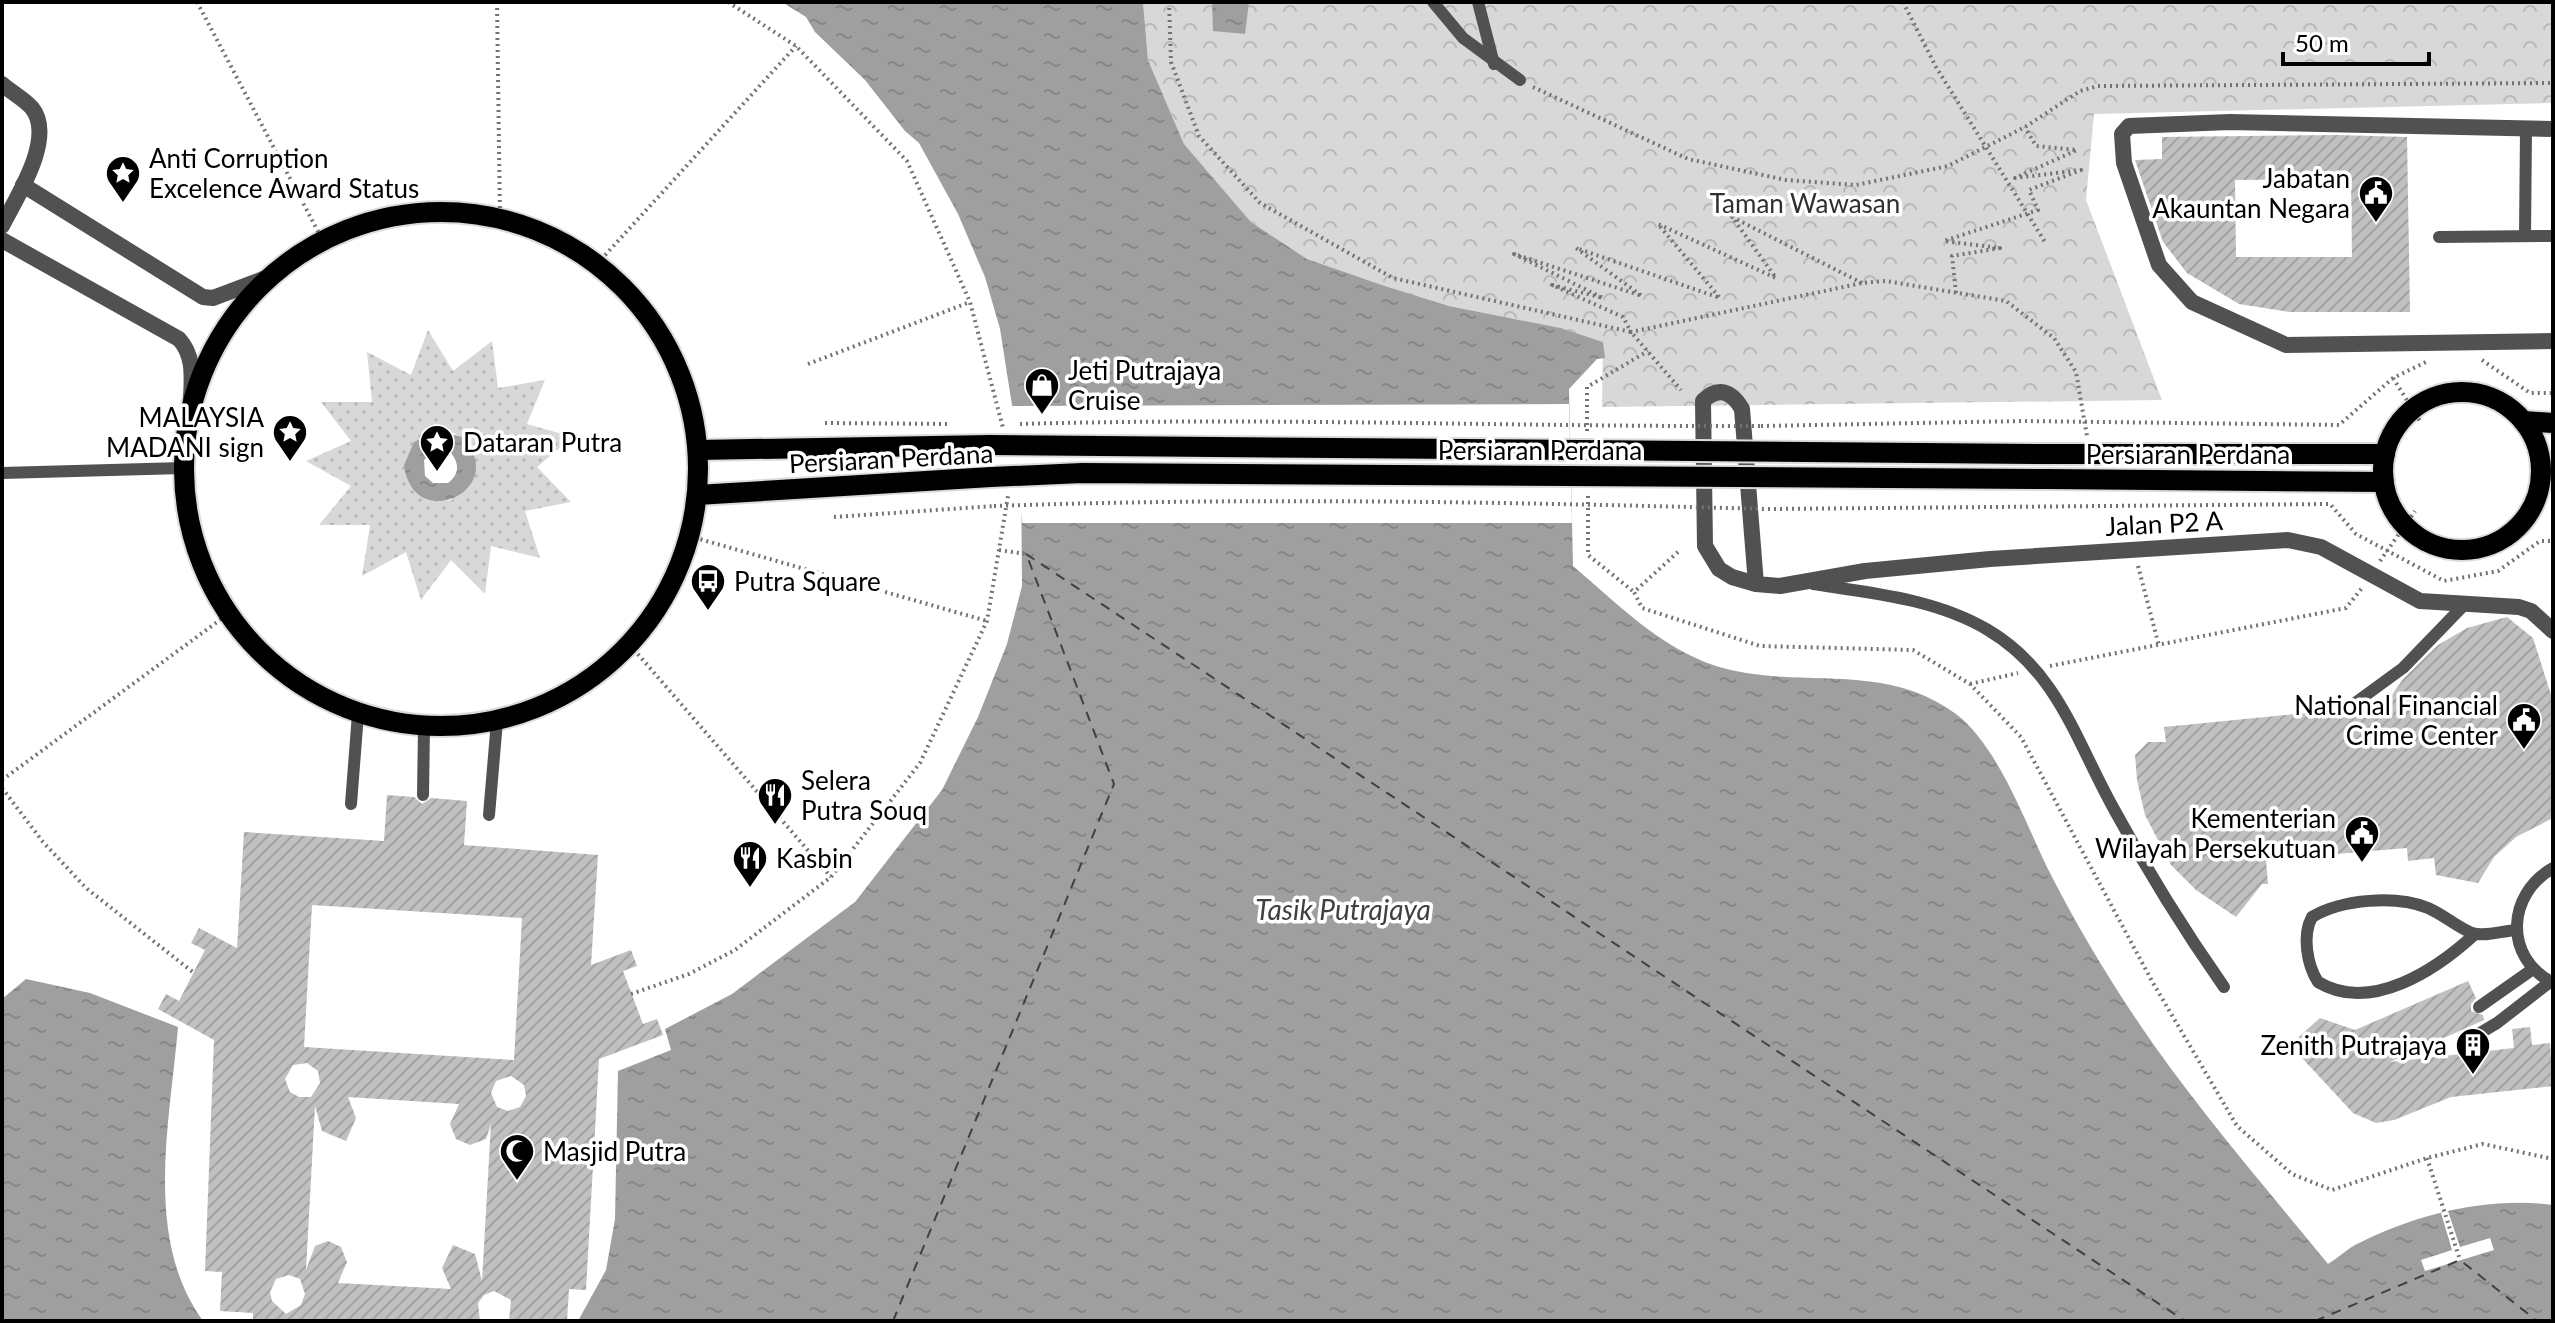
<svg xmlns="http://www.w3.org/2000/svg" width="2555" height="1323" font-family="Lato,sans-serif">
  <defs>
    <pattern id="grass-dots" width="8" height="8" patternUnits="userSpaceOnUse" patternTransform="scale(2)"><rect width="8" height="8" fill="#d8d8d8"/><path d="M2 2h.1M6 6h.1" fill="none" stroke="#b8b8b8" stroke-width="1.8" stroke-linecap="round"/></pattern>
    <pattern id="forest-crowns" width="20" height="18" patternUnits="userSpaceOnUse" patternTransform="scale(2)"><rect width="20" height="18" fill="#d8d8d8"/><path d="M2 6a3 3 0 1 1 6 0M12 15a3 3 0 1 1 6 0" fill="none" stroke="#b8b8b8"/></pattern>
    <pattern id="water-ripples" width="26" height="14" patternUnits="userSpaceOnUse" patternTransform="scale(2)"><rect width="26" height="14" fill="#9f9f9f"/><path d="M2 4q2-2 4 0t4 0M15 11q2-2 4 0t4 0" fill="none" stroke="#878787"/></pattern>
    <pattern id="building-hatch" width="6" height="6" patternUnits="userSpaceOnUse" patternTransform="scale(2)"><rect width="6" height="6" fill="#c0c0c0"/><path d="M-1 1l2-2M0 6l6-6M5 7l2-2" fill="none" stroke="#a3a3a3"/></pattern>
  </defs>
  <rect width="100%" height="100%" fill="#fff"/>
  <path fill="url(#grass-dots)" fill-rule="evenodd" d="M 428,330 L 453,371 L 492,341 L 498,388 L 545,380 L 527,424 L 573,437 L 537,467 L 571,502 L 525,511 L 540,558 L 491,546 L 485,594 L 451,560 L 421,600 L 406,552 L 362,576 L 370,525 L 319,525 L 351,486 L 306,461 L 351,441 L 321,402 L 372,402 L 367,352 L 411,375 ZM 437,430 L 454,433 L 468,444 L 452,500 C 431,505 420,487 406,474 L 414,442 Z"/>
  <path fill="url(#forest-crowns)" d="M 1143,2 L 2553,2 L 2553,103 L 2094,114 L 2086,200 L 2162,400 L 1602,407 L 1603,342 L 1561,328 L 1449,306 L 1385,286 L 1307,259 L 1251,222 L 1184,144 L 1148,60 Z"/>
  <g fill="url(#water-ripples)" fill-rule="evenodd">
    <path d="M 782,2 L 1143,2 L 1148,60 L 1184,144 L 1251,222 L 1307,259 L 1385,286 L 1449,306 L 1561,328 L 1603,342 L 1605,358 L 1597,359 L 1569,389 L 1573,566 C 1618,604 1659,647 1716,666 C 1796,691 1883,659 1956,714 C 2000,748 2026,826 2051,875 C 2075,922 2104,971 2134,1016 C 2192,1103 2262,1183 2328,1264 C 2338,1258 2348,1248 2359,1243 C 2416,1214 2489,1196 2553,1205 L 2553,1321 L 578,1321 L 606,1270 L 615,1219 L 618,1071 L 671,1050 L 665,1029 L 732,994 L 855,902 L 942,790 L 978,717 L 1007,644 L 1022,586 L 1021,462 L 1000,329 L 985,277 L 958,214 L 919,143 L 905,131 L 865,80 L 815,32 L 806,17 Z"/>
    <path d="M 1212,2 L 1249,2 L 1245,34 L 1213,31 Z"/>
    <path d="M 437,430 L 462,437 C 512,489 413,536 404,465 L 414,442 ZM 435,450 L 451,453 C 460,464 459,475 448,483 L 433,483 L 425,476 L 424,460 Z"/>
    <path d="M 26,979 L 90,993 L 178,1027 C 170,1122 143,1238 203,1321 L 2,1321 L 2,999 Z"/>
  </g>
  <g fill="#fff">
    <path d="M 1569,404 L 1572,523 L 1022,523 L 1012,406 Z"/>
    <path d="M 2448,1211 L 2460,1247 L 2490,1238 L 2494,1250 L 2425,1271 L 2421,1260 L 2452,1250 L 2441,1213 Z"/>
  </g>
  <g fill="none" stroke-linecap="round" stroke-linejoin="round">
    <g stroke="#404040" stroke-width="2" stroke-dasharray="10 8" stroke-linecap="butt">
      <path d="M 1026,554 L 2185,1321"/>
      <path d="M 893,1321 L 1114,784 L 1027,556"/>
      <path d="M 2315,1321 L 2460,1260 L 2537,1321"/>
    </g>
  </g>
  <g fill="url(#building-hatch)" fill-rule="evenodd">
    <path d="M 2337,135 L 2407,137 L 2410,312 L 2289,312 L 2239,304 L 2187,273 L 2163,242 L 2135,160 L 2162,159 L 2162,137 ZM 2351,179 L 2352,257 L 2236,257 L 2235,180 Z"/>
    <path d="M 2507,617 L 2533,638 L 2553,701 L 2553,818 L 2516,837 L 2494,857 L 2478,883 L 2436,875 L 2434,858 L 2408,861 L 2407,848 L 2266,860 L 2268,884 L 2262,884 L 2236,917 L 2196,890 L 2171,865 L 2145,815 L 2137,780 L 2135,755 L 2148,742 L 2166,742 L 2164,727 L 2348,709 L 2355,712 L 2385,705 L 2403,679 L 2438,645 L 2467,628 Z"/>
    <path d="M 387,795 L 414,797 L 422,804 L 431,798 L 467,801 L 464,845 L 598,855 L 591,965 L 631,950 L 637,966 L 623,971 L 643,1024 L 657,1019 L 663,1035 L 599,1059 L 586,1290 L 569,1289 L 567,1321 L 509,1321 L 511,1300 L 494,1291 L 484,1295 L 478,1303 L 480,1321 L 253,1321 L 253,1313 L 220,1311 L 222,1272 L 205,1271 L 214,1040 L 158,1009 L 166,994 L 179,1001 L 205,950 L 191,943 L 199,928 L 237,948 L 244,832 L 384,841 ZM 312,905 L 522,918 L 514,1060 L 304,1047 ZM 307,1063 L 318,1071 L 320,1083 L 311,1097 L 299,1097 L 290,1092 L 285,1079 L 293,1065 ZM 511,1076 L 524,1085 L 526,1096 L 520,1107 L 508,1111 L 497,1107 L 491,1093 L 496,1081 ZM 348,1097 L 459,1104 L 450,1124 L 456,1139 L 470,1145 L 486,1139 L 491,1124 L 482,1281 L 475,1254 L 453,1245 L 442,1268 L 451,1289 L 338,1283 L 347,1262 L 341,1247 L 328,1241 L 315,1246 L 306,1270 L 315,1106 L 322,1131 L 346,1141 L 356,1118 ZM 289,1275 L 300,1279 L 305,1294 L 301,1305 L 286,1314 L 272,1301 L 270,1292 L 276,1279 Z"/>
    <path d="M 2468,981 L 2476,998 L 2471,1004 L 2471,1011 L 2483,1015 L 2484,1020 L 2390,1062 L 2514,1048 L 2512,1029 L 2530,1027 L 2532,1045 L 2550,1043 L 2553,1086 L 2451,1097 L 2394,1120 L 2376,1123 L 2353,1113 L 2290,1045 L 2320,1018 L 2355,1030 Z"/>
  </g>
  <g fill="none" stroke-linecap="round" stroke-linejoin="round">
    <g stroke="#dbdbdb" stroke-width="24">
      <g id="primary">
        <circle cx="441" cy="469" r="257"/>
        <circle cx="2462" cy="471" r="79"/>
        <path d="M 2523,421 L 2553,423"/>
        <path d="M 698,450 L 990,445"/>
        <path d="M 2043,454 L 2385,454"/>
        <path d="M 2047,479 L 2384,482"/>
        <path d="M 697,495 L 991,477"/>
      </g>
    </g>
    <g stroke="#737373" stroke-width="4" stroke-dasharray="2 4" stroke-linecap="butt">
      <path d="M 197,2 L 322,239"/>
      <path d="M 497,2 L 500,218"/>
      <path d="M 728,2 L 796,46 L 907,161 L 970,302 L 1003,428"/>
      <path d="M 1169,2 L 1171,62 L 1199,136 L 1260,203 L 1393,278 L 1631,332 L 1681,390"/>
      <path d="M 1903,2 L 1936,67 L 2045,242"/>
      <path d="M 1533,87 L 1688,159 L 1786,180 L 1856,185 L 1948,166 L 2025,127 L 2080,91 L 2098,86 L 2553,83"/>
      <path d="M 597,264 L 796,46"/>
      <path d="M 1862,283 L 1732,217 L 1776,278 L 1658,224 L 1720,298 L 1576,248 L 1642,296 L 1514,254 L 1603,298 L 1552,285 L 1623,317 L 1631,332 L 1862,283 L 1886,281 L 2006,301 L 2054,338 L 2076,372 L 2087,436"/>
      <path d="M 1956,293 L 1952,256 L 2000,248 L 1944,241 L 2038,210 L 2029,190 L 2081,170 L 2015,178 L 2077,150 L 2036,146 L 2025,127"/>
      <path d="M 2482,360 L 2530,393 L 2553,393"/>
      <path d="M 808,364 L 970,302"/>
      <path d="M 2393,378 L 2420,421"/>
      <path d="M 825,423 L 950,424"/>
      <path d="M 1761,426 L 2023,421 L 2339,425 L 2393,378 L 2426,362"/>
      <path d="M 1587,431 L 1587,387 L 1648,351"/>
      <path d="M 1588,496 L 1588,555 L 1634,592"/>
      <path d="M 1768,509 L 2330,504 L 2356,534 L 2444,581 L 2498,571 L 2540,541 L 2553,541"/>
      <path d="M 834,517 L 994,506"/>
      <path d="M 689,536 L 987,621"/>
      <path d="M 999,550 L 1026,554"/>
      <path d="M 1678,552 L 1634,592 L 1642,608 L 1760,646 L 1913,650 L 1970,684 L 2021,737 L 2153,983 L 2237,1126 L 2292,1174 L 2332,1190 L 2427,1158 L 2483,1144 L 2553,1159"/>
      <path d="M 2380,561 L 2415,511"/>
      <path d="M 2138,566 L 2159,646"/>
      <path d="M 630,645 L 831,877"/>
      <path d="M 2050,666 L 2346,608 L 2362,588"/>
      <path d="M 1970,684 L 2018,673"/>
      <path d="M 2,780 L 228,614"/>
      <path d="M 2,788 L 43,842 L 86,888 L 194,973"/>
      <path d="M 631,994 L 689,974 L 735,950 L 831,877 L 920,763 L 987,621 L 1008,496"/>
      <path d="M 2427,1158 L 2460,1260"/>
    </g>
    <g stroke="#515151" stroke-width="12">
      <path d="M 1433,2 L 1463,38 L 1520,80"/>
      <path d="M 1478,2 L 1494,64"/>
      <path d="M 2525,236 L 2526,129"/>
      <path d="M 2439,237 L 2553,236"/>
      <path d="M 2,473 L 183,468"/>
      <path d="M 1813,584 C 1872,593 1936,599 1988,630 C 2059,672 2077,744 2115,811 C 2148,872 2184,930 2224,987"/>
      <path d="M 2355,703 L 2403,668 L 2463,606"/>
      <path d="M 423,795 L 424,727"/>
      <path d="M 351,804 L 358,714"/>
      <path d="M 489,815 L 497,721"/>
      <path d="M 2553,868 C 2507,894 2503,957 2553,983"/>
      <path d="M 2475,934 C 2437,969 2371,1014 2318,982 C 2307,965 2302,935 2312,917 C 2342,899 2396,895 2428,908 C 2444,915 2457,927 2472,933 C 2484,937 2503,931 2516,930"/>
      <path d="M 2479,1007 L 2533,969"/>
      <path d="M 2470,1039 L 2497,1023 L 2550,982"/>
    </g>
    <g stroke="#515151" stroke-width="16">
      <path d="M 2,84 C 11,92 24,99 32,108 C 56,138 16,198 2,226"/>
      <path d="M 2553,129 L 2230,122 L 2129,126 L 2122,134 L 2124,163 L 2159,265 L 2192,302 L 2286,345 L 2553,341"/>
      <path d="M 23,185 L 203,297 L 213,298 L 266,278"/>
      <path d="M 2,240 L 179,339 C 196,358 191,380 191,405"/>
      <path d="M 1756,584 L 1742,409 C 1732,391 1718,386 1703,401 L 1705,546 L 1719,569 L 1732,577 L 1756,584 L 1780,586 L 1865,571 L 1990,559 L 2288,540 L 2321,547 L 2420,601 L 2519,607 L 2531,611 L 2553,631"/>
    </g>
    <use href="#primary" stroke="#000" stroke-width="20"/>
    <g stroke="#dbdbdb" stroke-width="24" stroke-linecap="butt">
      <g id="primary-bridge">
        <path d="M 990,445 L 2043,454"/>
        <path d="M 991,477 L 1082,473 L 2047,479"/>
      </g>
    </g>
    <g stroke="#737373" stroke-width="4" stroke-dasharray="2 4" stroke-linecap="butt">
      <path d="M 1020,424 C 1267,417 1514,427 1761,426"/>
      <path d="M 994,506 C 1251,497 1508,502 1765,509"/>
    </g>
    <use href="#primary-bridge" stroke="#000" stroke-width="20"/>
  </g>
  <defs>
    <g id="sight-pin" transform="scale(1.8)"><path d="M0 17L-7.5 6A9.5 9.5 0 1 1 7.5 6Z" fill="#000" stroke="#fff"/><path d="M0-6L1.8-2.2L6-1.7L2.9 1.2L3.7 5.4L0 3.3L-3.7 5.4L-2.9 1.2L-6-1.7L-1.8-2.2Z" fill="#fff"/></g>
    <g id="civic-pin" transform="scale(1.8)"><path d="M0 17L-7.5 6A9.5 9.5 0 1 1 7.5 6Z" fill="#000" stroke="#fff"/><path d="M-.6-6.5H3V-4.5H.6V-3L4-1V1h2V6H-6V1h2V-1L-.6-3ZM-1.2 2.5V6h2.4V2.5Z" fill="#fff"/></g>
    <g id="shop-pin" transform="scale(1.8)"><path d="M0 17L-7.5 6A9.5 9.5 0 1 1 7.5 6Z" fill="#000" stroke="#fff"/><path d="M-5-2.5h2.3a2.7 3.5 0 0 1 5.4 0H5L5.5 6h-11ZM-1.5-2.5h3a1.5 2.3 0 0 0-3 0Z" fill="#fff"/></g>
    <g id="bus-pin" transform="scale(1.8)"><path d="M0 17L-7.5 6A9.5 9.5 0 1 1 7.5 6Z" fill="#000" stroke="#fff"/><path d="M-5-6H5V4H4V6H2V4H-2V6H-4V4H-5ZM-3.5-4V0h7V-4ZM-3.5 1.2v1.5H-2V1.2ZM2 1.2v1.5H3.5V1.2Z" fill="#fff"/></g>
    <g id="restaurant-pin" transform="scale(1.8)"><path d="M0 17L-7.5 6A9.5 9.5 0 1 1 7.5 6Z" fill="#000" stroke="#fff"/><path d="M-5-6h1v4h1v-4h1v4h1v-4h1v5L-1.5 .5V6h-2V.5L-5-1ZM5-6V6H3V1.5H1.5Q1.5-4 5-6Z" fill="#fff"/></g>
    <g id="building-pin" transform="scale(1.8)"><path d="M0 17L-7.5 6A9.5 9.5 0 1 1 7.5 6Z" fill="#000" stroke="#fff"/><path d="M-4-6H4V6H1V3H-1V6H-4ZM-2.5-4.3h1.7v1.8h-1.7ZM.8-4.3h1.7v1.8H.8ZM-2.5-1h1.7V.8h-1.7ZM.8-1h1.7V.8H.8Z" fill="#fff"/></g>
    <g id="mosque-pin" transform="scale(1.8)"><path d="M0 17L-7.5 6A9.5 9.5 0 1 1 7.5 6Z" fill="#000" stroke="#fff"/><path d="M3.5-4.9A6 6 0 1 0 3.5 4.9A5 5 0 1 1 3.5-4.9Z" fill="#fff"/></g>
  </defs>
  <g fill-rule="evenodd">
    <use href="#sight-pin" x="123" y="173"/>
    <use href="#civic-pin" x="2376" y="193"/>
    <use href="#shop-pin" x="1042" y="385"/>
    <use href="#sight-pin" x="290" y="432"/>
    <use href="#sight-pin" x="437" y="442"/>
    <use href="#bus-pin" x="708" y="581"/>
    <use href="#civic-pin" x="2524" y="720"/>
    <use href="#restaurant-pin" x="775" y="795"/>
    <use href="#civic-pin" x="2362" y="833"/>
    <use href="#restaurant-pin" x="750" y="858"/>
    <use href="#building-pin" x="2473" y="1045"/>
    <use href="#mosque-pin" x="517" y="1151"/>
  </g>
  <g text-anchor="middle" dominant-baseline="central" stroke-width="7" stroke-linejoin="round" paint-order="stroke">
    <g font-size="26" fill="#000" stroke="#fff" text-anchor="start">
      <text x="149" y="158">Anti Corruption<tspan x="149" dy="30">Excelence Award Status</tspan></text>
      <text x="2350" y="178" text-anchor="end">Jabatan<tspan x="2350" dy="30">Akauntan Negara</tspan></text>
      <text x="1068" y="370">Jeti Putrajaya<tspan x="1068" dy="30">Cruise</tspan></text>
      <text x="264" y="417" text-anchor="end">MALAYSIA<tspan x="264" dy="30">MADANI sign</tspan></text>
      <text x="463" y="442">Dataran Putra</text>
      <text x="734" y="581">Putra Square</text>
      <text x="2498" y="705" text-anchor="end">National Financial<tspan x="2498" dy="30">Crime Center</tspan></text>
      <text x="801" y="780">Selera<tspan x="801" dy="30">Putra Souq</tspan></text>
      <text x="2336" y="818" text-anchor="end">Kementerian<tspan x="2336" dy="30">Wilayah Persekutuan</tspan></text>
      <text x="776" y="858">Kasbin</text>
      <text x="2447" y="1045" text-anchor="end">Zenith Putrajaya</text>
      <text x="543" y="1151">Masjid Putra</text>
    </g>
    <g font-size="26" fill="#2f2f2f" stroke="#fff">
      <text x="1805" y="203">Taman Wawasan</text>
    </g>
    <g font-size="26" fill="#000" stroke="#fff">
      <text x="1540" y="450">Persiaran Perdana</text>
      <text x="2188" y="454">Persiaran Perdana</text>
      <text transform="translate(891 458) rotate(-3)">Persiaran Perdana</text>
      <text transform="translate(2164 523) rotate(-3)">Jalan P2 A</text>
    </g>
    <g font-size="28" font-style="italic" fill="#404040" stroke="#fff">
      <text x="1343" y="909">Tasik Putrajaya</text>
    </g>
  </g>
  <rect width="2555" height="1323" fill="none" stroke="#000000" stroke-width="8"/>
  <path d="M2283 52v12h146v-12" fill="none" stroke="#000000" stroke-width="4"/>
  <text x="2295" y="52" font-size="24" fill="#000000" stroke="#ffffff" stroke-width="6" paint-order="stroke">50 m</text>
</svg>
